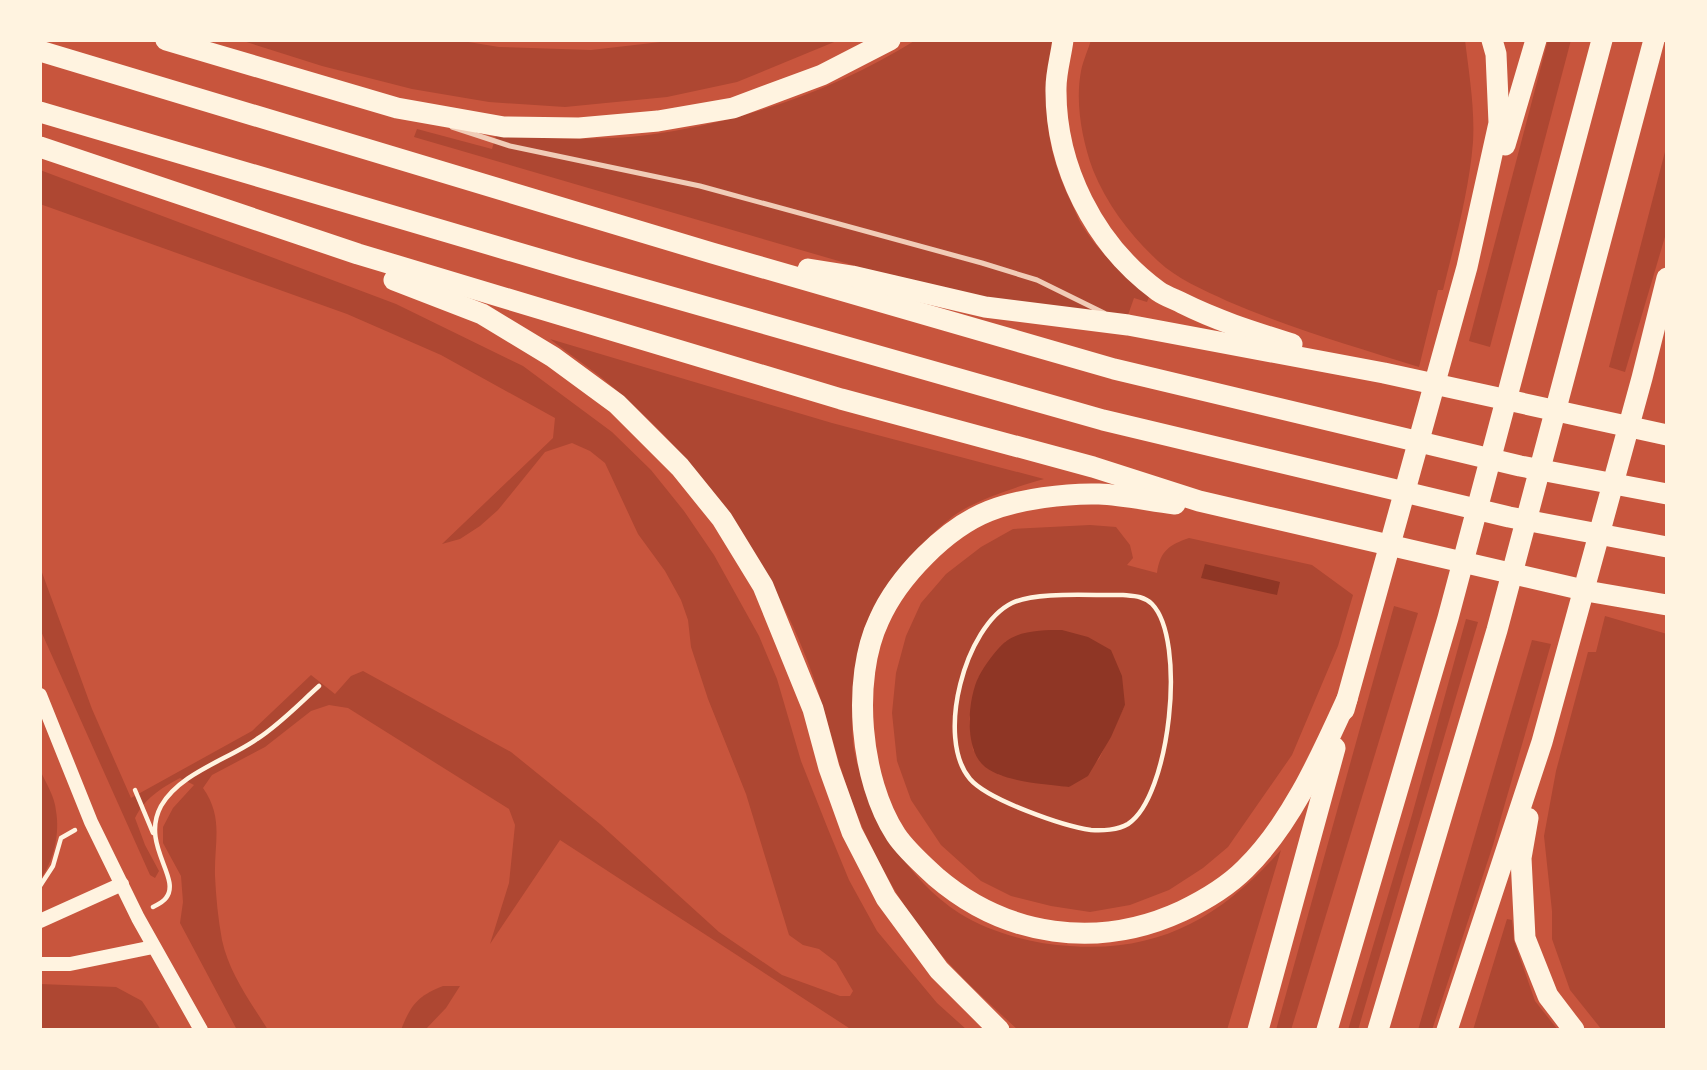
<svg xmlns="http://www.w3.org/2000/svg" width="1707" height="1070" font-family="Karla,sans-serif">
  <rect width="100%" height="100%" fill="#c8553d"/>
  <g fill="#ae4732" fill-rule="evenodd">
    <path d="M 240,40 L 456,40 L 499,47 L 591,50 L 678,40 L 839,40 L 737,82 L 667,97 L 565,107 L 489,102 L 412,89 L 322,66 Z"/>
    <path d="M 916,40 L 1052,40 C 1043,101 1043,141 1069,198 C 1074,207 1077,218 1083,227 C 1100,254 1126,276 1149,297 L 1147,302 L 1134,298 L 1128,315 L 985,297 L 866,269 L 414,137 L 417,129 L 492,149 L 496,136 C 550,138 607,142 661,133 C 751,119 839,88 916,40 Z"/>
    <path d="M 1091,40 L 1465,40 C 1469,74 1475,108 1473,142 C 1469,192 1455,241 1443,290 L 1438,290 L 1419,367 C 1355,347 1289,328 1227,301 C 1204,290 1177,279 1158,261 C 1131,236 1107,205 1093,170 C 1082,140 1075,103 1081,71 C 1083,61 1088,50 1091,40 Z"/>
    <path d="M 1548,40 L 1571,40 L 1490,347 L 1469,341 Z"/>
    <path d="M 1667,144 L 1667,230 L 1625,372 L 1609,367 Z"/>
    <path d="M 40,170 L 396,304 L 523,366 L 612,432 L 651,470 L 684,511 L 714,555 L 759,636 L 777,679 L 801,761 L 828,829 L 849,880 L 877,931 L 937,1003 L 967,1030 L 852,1030 L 560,840 L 490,944 L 509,883 L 515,825 L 509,809 L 348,708 L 329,705 L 311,711 L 265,747 L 212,775 L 203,788 C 224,818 214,842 215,876 C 216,897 218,919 222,940 C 229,973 250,1001 268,1030 L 237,1030 L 180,923 L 183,902 L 181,876 L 163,843 L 163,827 L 173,808 L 194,785 L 180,778 C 160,789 145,798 135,818 L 145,845 L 159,871 L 155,878 L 150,875 L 40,629 L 40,567 L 92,709 L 131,798 L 252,731 L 311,675 L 335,694 L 351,676 L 363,671 L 511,752 L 600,824 L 719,932 L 782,975 L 840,996 L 850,996 L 853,991 L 836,962 L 819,949 L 803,945 L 789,935 L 746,794 L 708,699 L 691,647 L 688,620 L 681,600 L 665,571 L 638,534 L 605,463 L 590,451 L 572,443 L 545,452 L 498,510 L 480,526 L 460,539 L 442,544 L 553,438 L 555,418 L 441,355 L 347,314 L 40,204 Z"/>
    <path d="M 550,339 L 832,423 L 1044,479 C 1019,486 972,501 952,517 C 919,543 890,577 871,613 C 858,638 854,673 853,701 C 852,720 851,740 856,759 C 871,818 907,879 959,913 C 991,933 1033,944 1070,946 C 1161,953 1222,916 1281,850 L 1227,1030 L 1018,1030 C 991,1005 963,980 939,952 C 910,919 882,871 864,831 C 846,792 836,751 824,710 C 811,665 792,620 769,579 C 731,508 681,447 621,394 C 599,374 573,357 550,339 Z"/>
    <path d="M 1090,525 L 1116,527 L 1130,545 L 1133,558 L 1127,565 L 1157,573 C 1160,551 1169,545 1189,538 L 1312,565 L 1353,595 L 1338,646 L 1292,755 L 1228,847 L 1203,868 L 1169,890 L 1130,905 L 1090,912 L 1051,906 L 1011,896 L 981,881 L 941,845 L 911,800 L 897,761 L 892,713 L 896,673 L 906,636 L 921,603 L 946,574 L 981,547 L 1013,529 ZM 1006,641 L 1125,705 L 1099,759 L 1069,787 L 999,775 L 973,750 L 969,719 L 978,678 Z"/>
    <path d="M 1394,606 L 1418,613 L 1291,1030 L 1276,1030 Z"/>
    <path d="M 1605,616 L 1667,634 L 1667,1030 L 1602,1030 L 1570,990 L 1552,939 L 1552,911 L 1544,836 L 1556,771 L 1588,652 L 1596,652 Z"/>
    <path d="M 1466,619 L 1478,622 L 1358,1030 L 1348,1030 L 1412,815 Z"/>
    <path d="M 1532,640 L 1551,644 L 1493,845 L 1432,1030 L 1418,1030 Z"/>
    <path d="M 40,770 C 46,783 55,797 56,811 C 60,833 54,861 40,880 Z"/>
    <path d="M 1507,919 L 1512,920 L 1514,941 L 1535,1001 L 1558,1030 L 1473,1030 Z"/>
    <path d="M 40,984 L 116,987 L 142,1001 L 161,1030 L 40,1030 Z"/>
    <path d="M 443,986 L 460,986 L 446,1008 L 425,1030 L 401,1030 C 411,1004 418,996 443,986 Z"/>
  </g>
  <g fill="#8f3625">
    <path d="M 1205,564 L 1280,582 L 1277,595 L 1201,578 Z"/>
    <path d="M 1062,630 L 1088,637 L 1111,650 L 1122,676 L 1125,705 L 1111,737 L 1088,776 L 1069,787 C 1045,784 999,782 982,764 C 964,746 968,697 979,676 C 985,665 995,651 1005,642 C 1020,630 1044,630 1062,630 Z"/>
  </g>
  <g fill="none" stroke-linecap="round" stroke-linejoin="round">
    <g stroke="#fff3e0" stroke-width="4.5">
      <path d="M 1123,595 C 1134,596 1144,596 1152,604 C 1187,640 1170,797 1128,824 C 1118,830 1102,831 1091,830 C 1063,826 988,800 970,779 C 935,738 965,626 1012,603 C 1037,591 1094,596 1123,595 Z"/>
      <path d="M 135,790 L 153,833"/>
      <path d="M 40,886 L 53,866 L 61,838 L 75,830"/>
      <path d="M 153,907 C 157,905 164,901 166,898 C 182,878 140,845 161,806 C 180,773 227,760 257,739 C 279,725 299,704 319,686"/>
    </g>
    <path stroke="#f1ccb7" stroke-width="5" d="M 452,127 L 510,146 L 700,186 L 982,263 L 1037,280 L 1104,313"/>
    <g stroke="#fff3e0" stroke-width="14">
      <path d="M 40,695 L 91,822 L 138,918 L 201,1030"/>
      <path d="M 40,921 L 122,884"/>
      <path d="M 40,964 L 70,964 L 153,947"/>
    </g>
    <g stroke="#fff3e0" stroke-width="21">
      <path d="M 166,40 L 397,108 L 504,127 L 579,128 L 658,121 L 733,108 L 822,75 L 890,40"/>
      <path d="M 1063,40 C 1061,56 1056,72 1056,88 C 1055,166 1094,244 1158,291 C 1165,296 1174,299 1182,303 C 1218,321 1254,332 1292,344"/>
      <path d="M 40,51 L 712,253 L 1114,369 L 1520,466 L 1667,494"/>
      <path d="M 40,112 L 573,269 L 1103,420 L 1509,517 L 1667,547"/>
      <path d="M 1505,145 L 1536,40"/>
      <path d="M 40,147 L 358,254 L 841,399 L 1093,467 L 1199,501 L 1592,592 L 1667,605"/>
      <path d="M 808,269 L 852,276 L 985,307 L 1128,325 L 1384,373 L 1667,435"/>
      <path d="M 394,280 L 482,314 L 553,357 L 617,404 L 680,467 L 722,519 L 763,586 L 813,709 L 829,768 L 852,832 L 886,898 L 939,970 L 999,1030"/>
      <path d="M 1175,504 C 1150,501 1124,495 1099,494 C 1066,493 1020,499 989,511 C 946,528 898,577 879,620 C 851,679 860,780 896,835 C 906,850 922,864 936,877 C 1006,937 1098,950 1182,911 C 1205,900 1227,887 1245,869 C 1291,824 1321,756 1347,699"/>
      <path d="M 1344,710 L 1467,267 L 1499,123 L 1496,54 L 1492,40"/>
      <path d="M 1528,818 L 1521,858 L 1525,938 L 1548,996 L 1574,1030"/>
      <path d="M 1258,1030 L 1335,748"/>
      <path d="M 1327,1030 L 1448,618 L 1602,40"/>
      <path d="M 1378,1030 L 1497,630 L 1654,40"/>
      <path d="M 1447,1030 L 1542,742 L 1642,378 L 1667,278"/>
    </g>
  </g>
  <rect width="1707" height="1070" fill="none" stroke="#fff3e0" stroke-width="84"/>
</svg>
